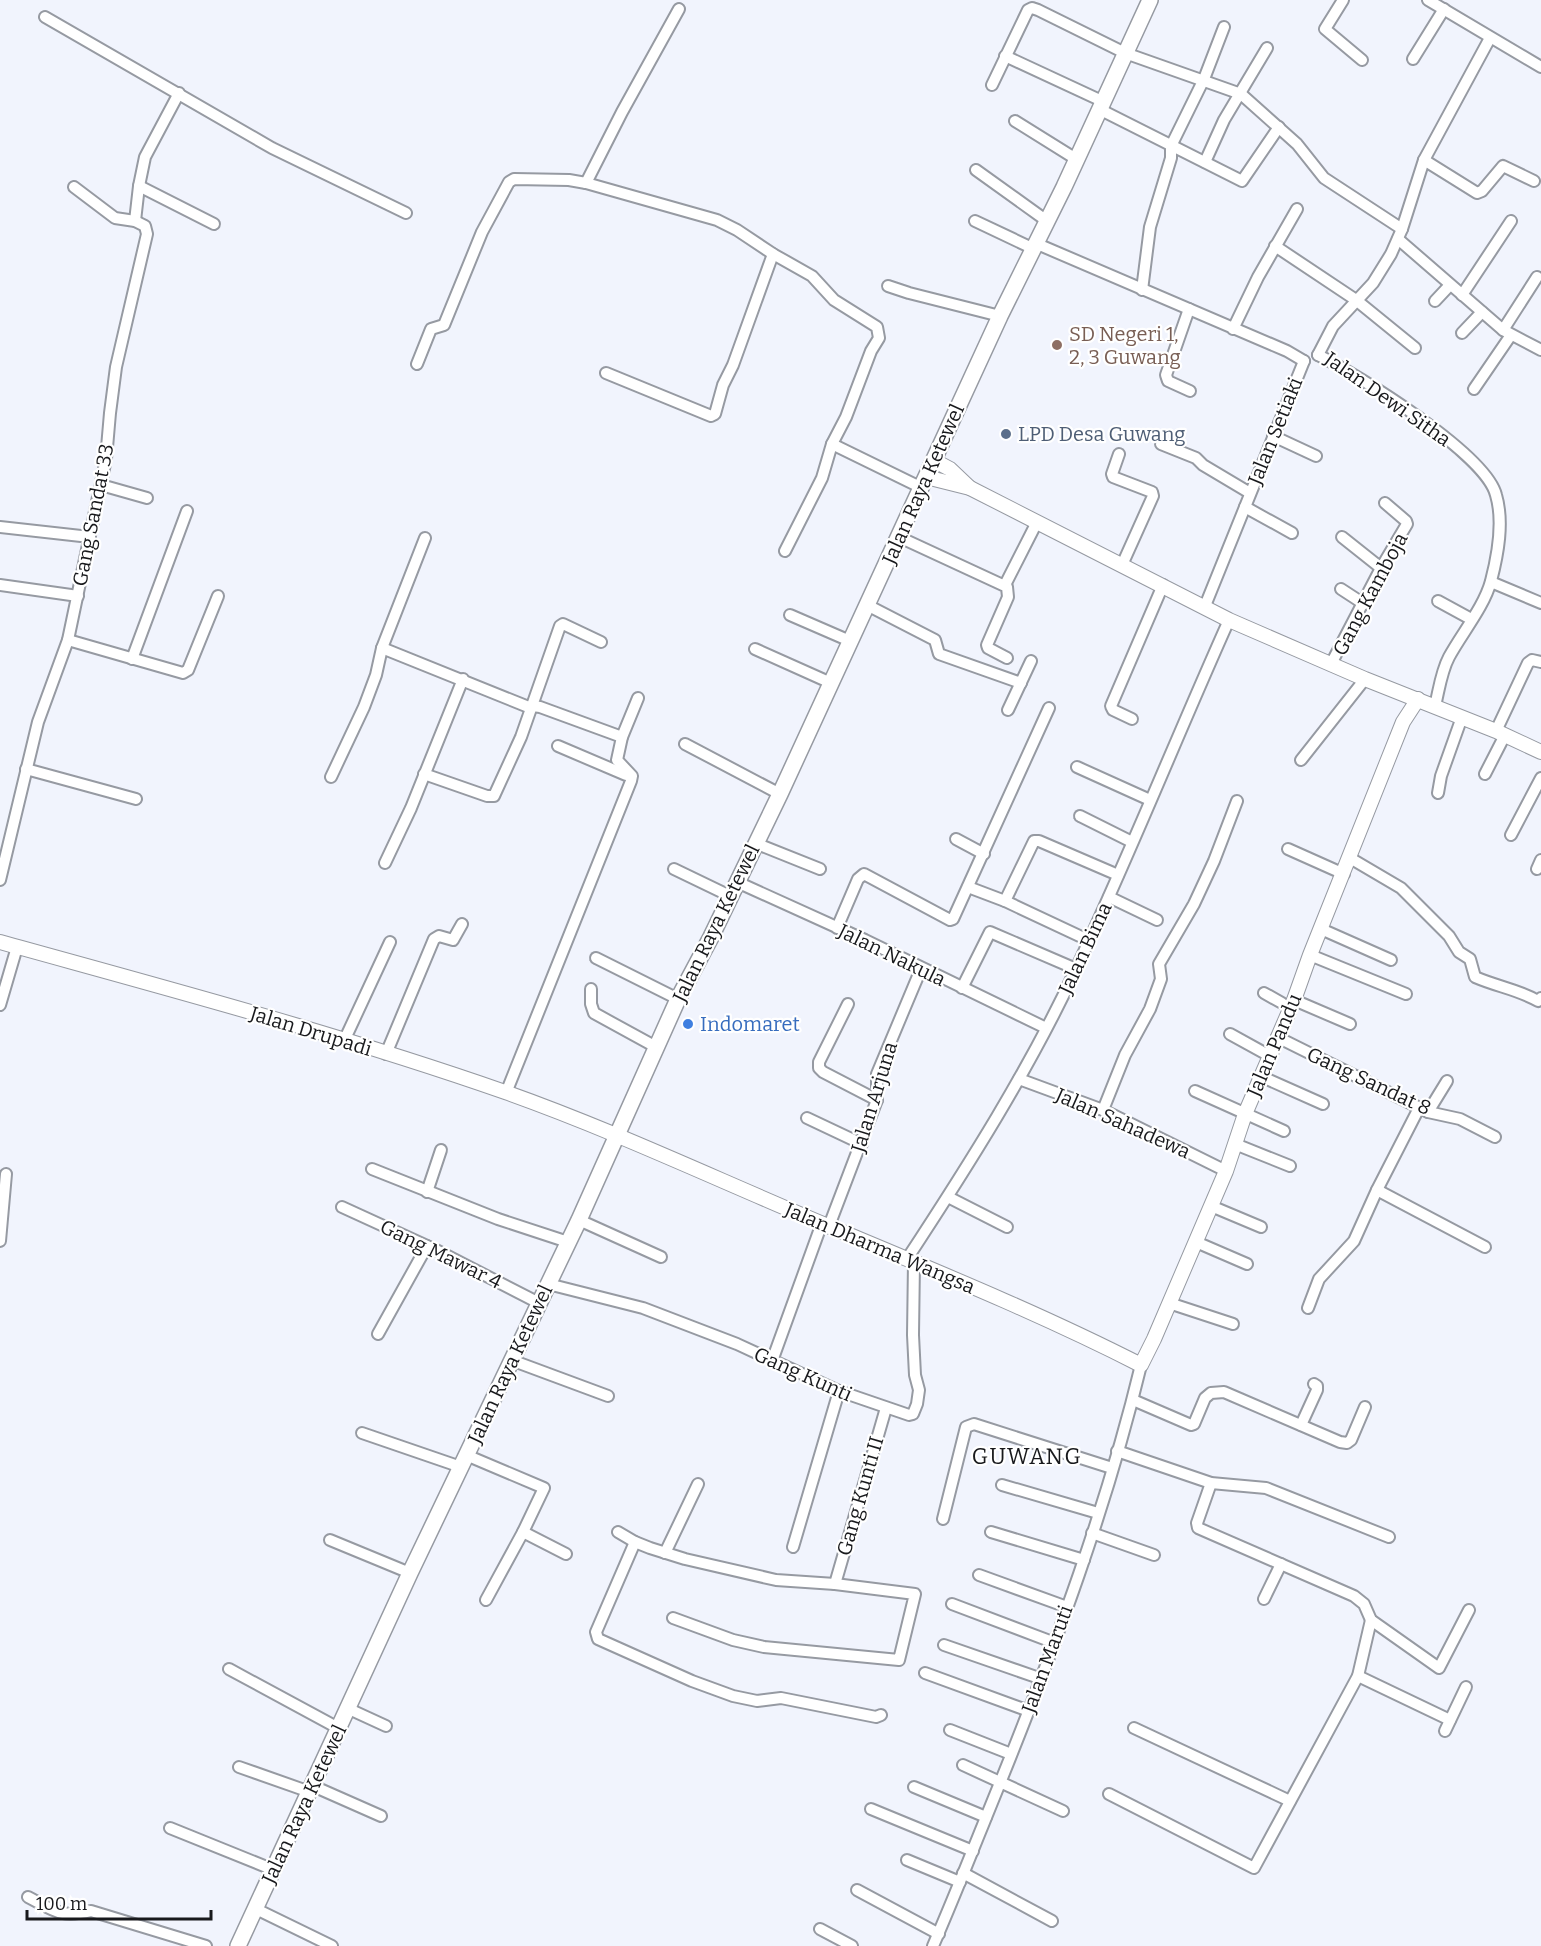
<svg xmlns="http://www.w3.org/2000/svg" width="1541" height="1946" font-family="Bitter,serif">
  <rect width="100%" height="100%" fill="#f1f4fd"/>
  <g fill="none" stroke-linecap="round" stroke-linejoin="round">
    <g stroke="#969aa2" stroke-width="14">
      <g id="minor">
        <path d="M 1343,0 L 1325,29 L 1362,60"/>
        <path d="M 1428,0 L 1541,67"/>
        <path d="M 45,17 L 272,148 L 406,213"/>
        <path d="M 1005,56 L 1102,101"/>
        <path d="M 1413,59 L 1444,9"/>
        <path d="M 992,85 L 1028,10 L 1032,8 L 1038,10 L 1125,53 L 1241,94 L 1297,144 L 1324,178 L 1402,229"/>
        <path d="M 1099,109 L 1242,181 L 1279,127"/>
        <path d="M 1015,121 L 1076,159"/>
        <path d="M 1424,160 L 1477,193 L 1482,191 L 1503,166 L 1534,181"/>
        <path d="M 1205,162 L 1224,120 L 1267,48"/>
        <path d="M 976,170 L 1047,221"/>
        <path d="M 586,183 L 622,112 L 679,9"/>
        <path d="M 139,186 L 214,224"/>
        <path d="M 135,221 L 139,186 L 145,157 L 179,93"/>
        <path d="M 975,221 L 1032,248"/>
        <path d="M 1398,239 L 1503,330 L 1541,350"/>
        <path d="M 1035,243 L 1287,351 L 1304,361"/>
        <path d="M 1275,246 L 1356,300 L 1415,348"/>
        <path d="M 888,286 L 909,293 L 1000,316"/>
        <path d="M 1142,290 L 1150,227 L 1171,158 L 1171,146 L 1204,79 L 1224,27"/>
        <path d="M 1462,295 L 1511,221"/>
        <path d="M 1435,301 L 1450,285"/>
        <path d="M 1189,309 L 1166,375 L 1168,381 L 1190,391"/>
        <path d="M 1233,329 L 1258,277 L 1297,209"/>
        <path d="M 1503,330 L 1537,277"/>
        <path d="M 1462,333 L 1482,312"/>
        <path d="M 1318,355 C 1358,375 1486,454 1496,495 C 1504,522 1498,554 1491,581 C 1484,607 1462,633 1449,657 C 1441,672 1439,690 1435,706"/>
        <path d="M 1318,355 L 1333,326 L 1373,283 L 1391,254 L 1402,229 L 1424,160 L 1490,38"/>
        <path d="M 417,364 L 431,329 L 444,325 L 482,232 L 509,182 L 514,179 L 569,180 L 586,183 L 717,220 L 737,230 L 773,254 L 812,276 L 834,300 L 877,327 L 879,338 L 871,351 L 846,417 L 832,444 L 822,478 L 785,551"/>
        <path d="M 606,373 L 711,416 L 715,414 L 723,385 L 733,365 L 773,254"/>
        <path d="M 1474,389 L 1511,335"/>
        <path d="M 1273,436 L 1316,456"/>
        <path d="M 832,444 L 920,487"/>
        <path d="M 1161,444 L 1196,458 L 1203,465 L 1250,493"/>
        <path d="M 1119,454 L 1112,474 L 1113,477 L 1152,492 L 1153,496 L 1122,565"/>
        <path d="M 101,485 L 147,498"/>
        <path d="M 1245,507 L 1292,533"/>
        <path d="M 0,527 L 90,537"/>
        <path d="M 899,537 L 1007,587 L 1008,597 L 987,645 L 988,648 L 1007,658"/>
        <path d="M 1342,537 L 1381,568"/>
        <path d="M 1491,582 L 1541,603"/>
        <path d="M 0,585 L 78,596"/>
        <path d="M 1005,585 L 1037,522"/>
        <path d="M 1341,589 L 1364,604"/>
        <path d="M 1438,601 L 1471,619"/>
        <path d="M 867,605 L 935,640 L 939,654 L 1021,683"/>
        <path d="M 1205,606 L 1304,361"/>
        <path d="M 790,615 L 850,641"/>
        <path d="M 68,640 L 183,673 L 188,670 L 218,596"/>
        <path d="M 382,648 L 531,708"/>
        <path d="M 755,649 L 831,683"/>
        <path d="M 132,659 L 187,511"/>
        <path d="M 1331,664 L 1381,568 L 1407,524 L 1406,521 L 1385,503"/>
        <path d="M 533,706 L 540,707 L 622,737"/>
        <path d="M 1008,710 L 1031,661"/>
        <path d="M 1132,719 L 1113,710 L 1111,706 L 1163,585"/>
        <path d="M 1496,731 L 1528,663 L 1532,660 L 1541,662"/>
        <path d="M 685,744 L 780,794"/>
        <path d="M 558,746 L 626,775"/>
        <path d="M 1301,760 L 1365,679"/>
        <path d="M 1077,767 L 1150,800"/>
        <path d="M 26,769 L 136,799"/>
        <path d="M 424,774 L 487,796 L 494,796 L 521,737 L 560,626 L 563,624 L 601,642"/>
        <path d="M 1485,774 L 1505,735"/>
        <path d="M 331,777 L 364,707 L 376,675 L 382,648 L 425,538"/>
        <path d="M 1438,793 L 1441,776 L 1462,717"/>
        <path d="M 1080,816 L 1132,842"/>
        <path d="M 1511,835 L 1541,778"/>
        <path d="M 956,839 L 984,854"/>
        <path d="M 755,843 L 820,869"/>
        <path d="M 1288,849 L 1344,874"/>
        <path d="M 1350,858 L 1401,888 L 1449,936 L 1459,952 L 1470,959 L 1475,977 C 1498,987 1517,989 1538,1001 L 1541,998"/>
        <path d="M 385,863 L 411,808 L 463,679"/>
        <path d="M 674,869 L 730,896"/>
        <path d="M 1537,869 L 1541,860"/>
        <path d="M 0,880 L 38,722 L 68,640 L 106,459 L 110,413 L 116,367 L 147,234 L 145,226 L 135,221 L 115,218 L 74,187"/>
        <path d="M 737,882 L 865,940 L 1046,1028"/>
        <path d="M 968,887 L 1005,901 L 1088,940"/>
        <path d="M 1109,897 L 1157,920"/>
        <path d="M 1005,901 L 1034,841 L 1039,841 L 1118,875"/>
        <path d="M 837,928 L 858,879 L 864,874 L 950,920 L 953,919 L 1049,708"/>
        <path d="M 1321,929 L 1391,960"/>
        <path d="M 1310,955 L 1406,994"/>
        <path d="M 596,958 L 678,999"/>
        <path d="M 962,988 L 990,932 L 1076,969"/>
        <path d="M 591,989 L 591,1004 L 594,1013 L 656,1047"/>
        <path d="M 1264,993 L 1282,1003"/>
        <path d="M 1294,1000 L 1350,1024"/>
        <path d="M 848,1004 L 819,1062 L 819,1068 L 823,1072 L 877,1100"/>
        <path d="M 0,1005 L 17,947"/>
        <path d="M 1230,1034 L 1270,1056"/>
        <path d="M 1277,1037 L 1428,1112 L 1460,1119 L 1495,1137"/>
        <path d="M 344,1041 L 390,942"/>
        <path d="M 386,1054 L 434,939 L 439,936 L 453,940 L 462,924"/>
        <path d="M 1260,1076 L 1323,1104"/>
        <path d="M 1019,1079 L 1103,1110 L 1226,1171"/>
        <path d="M 1195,1091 L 1284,1131"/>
        <path d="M 506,1093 L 631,781 L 632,776 L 617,760 L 622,737 L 638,698"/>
        <path d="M 1103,1110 L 1125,1055 L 1150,1009 L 1161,979 L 1159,964 L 1194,904 L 1214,861 L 1237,801"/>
        <path d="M 1428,1112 L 1447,1081"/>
        <path d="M 807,1118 L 862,1144"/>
        <path d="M 1235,1144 L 1290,1166"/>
        <path d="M 372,1169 L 498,1219 L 568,1242"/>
        <path d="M 1377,1190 L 1485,1247"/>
        <path d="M 427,1192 L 441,1150"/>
        <path d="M 948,1197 L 1007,1227"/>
        <path d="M 1211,1206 L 1261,1227"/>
        <path d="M 342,1207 L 436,1250 L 539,1303"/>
        <path d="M 579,1220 L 661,1257"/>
        <path d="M 829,1226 L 877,1100 L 877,1074 L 921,969"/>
        <path d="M 0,1241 L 6,1174"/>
        <path d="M 1196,1242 L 1247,1264"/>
        <path d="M 907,1259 C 968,1166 1029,1070 1076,969 C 1130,854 1177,736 1229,620"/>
        <path d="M 548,1284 L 643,1308 L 737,1344 L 839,1391 L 909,1415 L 913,1414 L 917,1404 L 919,1390 L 915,1375 L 913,1335 L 914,1262"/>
        <path d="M 1169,1303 L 1233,1324"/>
        <path d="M 1308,1308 L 1319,1279 L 1354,1241 L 1377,1190 L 1419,1108"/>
        <path d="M 378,1334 L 427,1246"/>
        <path d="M 511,1360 L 608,1396"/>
        <path d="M 772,1361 L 822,1223"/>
        <path d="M 1133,1400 L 1191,1425 L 1194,1424 L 1205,1398 L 1211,1393 L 1224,1392 L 1340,1442 L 1347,1443 L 1351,1440 L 1365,1407"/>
        <path d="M 1301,1425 L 1317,1390 L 1317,1386 L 1314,1384"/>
        <path d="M 362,1433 L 461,1467"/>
        <path d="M 1117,1451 L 1211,1483 L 1266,1488 L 1389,1537"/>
        <path d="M 466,1455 L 544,1488 L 523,1532 L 486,1600"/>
        <path d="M 1211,1483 L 1197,1523 L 1198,1528 L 1354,1596 L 1364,1604 L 1371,1620 L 1439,1668 L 1469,1610"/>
        <path d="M 1002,1485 L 1098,1513"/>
        <path d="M 943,1519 L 966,1427 L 974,1424 L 1112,1468"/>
        <path d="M 523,1532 L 566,1554"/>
        <path d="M 618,1532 L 635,1542 L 650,1548 L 685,1559 L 776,1580 L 835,1584 L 915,1594 L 899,1660 L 764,1647 L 733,1640 L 673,1618"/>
        <path d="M 991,1532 L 1084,1560"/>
        <path d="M 1092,1533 L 1154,1555"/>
        <path d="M 330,1540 L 410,1573"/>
        <path d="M 635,1542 L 596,1632 L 598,1639 L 692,1681 L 733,1696 L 757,1701 L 781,1698 L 876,1717 L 881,1715"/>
        <path d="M 793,1547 L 839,1391"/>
        <path d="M 665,1553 L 698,1484"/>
        <path d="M 979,1575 L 1067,1607"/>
        <path d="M 835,1584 L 886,1408"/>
        <path d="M 1264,1599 L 1281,1564"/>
        <path d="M 952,1604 L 1055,1643"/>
        <path d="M 944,1645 L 1042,1679"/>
        <path d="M 229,1669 L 340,1729"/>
        <path d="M 925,1673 L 1029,1711"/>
        <path d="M 1358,1676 L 1450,1720"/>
        <path d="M 349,1709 L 386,1726"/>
        <path d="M 1134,1728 L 1290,1801"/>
        <path d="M 950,1730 L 1011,1754"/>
        <path d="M 1445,1731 L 1466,1687"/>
        <path d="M 963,1765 L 1063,1811"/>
        <path d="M 239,1767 L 310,1792"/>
        <path d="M 313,1786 L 381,1816"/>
        <path d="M 914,1787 L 986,1817"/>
        <path d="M 1109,1794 L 1254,1868 L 1358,1676 L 1371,1620"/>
        <path d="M 871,1809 L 973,1851"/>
        <path d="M 170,1828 L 274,1870"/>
        <path d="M 907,1860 L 960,1882"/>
        <path d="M 963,1873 L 1052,1921"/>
        <path d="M 857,1890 L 939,1934"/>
        <path d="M 28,1897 C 55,1911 60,1918 91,1911 L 206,1946"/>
        <path d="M 256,1909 L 332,1946"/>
        <path d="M 820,1929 L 852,1946"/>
        <path d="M 933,1946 C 957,1891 979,1834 1002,1778 C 1056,1644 1107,1506 1141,1365"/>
      </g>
    </g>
    <g stroke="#969aa2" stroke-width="16">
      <g id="tertiary">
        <path d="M 933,460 L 950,469 L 970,488"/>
        <path d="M 926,477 L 970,488 L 1229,620 L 1365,679 L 1496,731 L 1541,752"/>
        <path d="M 0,942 C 169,989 339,1034 505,1092 C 615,1131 720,1181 828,1226 C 933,1270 1039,1313 1141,1365 L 1154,1339 L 1226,1171 L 1245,1114 L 1294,1000 L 1310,955 L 1403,722 L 1418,699"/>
      </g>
    </g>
    <g stroke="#969aa2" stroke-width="18">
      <path id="secondary" d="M 238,1946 L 410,1573 L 579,1220 L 678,999 L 711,937 L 780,794 L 1000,316 L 1064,187 L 1150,0"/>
    </g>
    <use href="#minor" stroke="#fff" stroke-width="10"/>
    <use href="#tertiary" stroke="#fff" stroke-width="14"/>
    <use href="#secondary" stroke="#fff" stroke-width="15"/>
  </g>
  <circle fill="#8d6e63" stroke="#fff" stroke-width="2" cx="1057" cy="345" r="6"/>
  <circle fill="#5c6f8a" stroke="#fff" stroke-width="2" cx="1006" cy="434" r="6"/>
  <circle fill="#3f7fe0" stroke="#fff" stroke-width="2" cx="688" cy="1024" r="6"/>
  <g text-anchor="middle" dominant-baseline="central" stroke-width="4.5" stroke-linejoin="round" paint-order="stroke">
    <g font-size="20" fill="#785e54" stroke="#fff" text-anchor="start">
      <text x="1069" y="334">SD Negeri 1,<tspan x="1069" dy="23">2, 3 Guwang</tspan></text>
    </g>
    <g font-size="20" fill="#18191c" stroke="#fff">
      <text transform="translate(1388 399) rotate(35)">Jalan Dewi Sitha</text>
      <text transform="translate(1275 431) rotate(-68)">Jalan Setiaki</text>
      <text transform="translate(923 484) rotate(-66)">Jalan Raya Ketewel</text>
      <text transform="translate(93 515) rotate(-79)">Gang Sandat 33</text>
      <text transform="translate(1370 594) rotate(-62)">Gang Kamboja</text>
      <text transform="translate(716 923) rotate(-64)">Jalan Raya Ketewel</text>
      <text transform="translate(1085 948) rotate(-65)">Jalan Bima</text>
      <text transform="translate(892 955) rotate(26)">Jalan Nakula</text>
      <text transform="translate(311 1031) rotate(17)">Jalan Drupadi</text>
      <text transform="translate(1274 1045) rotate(-67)">Jalan Pandu</text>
      <text transform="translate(1369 1081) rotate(25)">Gang Sandat 8</text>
      <text transform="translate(874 1097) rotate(-73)">Jalan Arjuna</text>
      <text transform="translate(1123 1123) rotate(24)">Jalan Sahadewa</text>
      <text transform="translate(880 1248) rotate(23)">Jalan Dharma Wangsa</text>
      <text transform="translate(441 1254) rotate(26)">Gang Mawar 4</text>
      <text transform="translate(510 1364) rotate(-65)">Jalan Raya Ketewel</text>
      <text transform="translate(803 1374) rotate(24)">Gang Kunti</text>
      <text transform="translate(860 1496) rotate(-74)">Gang Kunti II</text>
      <text transform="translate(1047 1659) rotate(-70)">Jalan Maruti</text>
      <text transform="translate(304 1804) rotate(-65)">Jalan Raya Ketewel</text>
    </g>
    <g font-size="20" fill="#4e5e75" stroke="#fff" text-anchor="start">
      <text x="1018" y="434">LPD Desa Guwang</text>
    </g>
    <g font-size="20" fill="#366cbe" stroke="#fff" text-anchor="start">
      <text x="700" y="1024">Indomaret</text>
    </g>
    <g font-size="22" letter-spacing="1.5" fill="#18191c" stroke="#fff">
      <text x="1027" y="1456">GUWANG</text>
    </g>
  </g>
  <path d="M27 1910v9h184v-9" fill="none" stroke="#18191c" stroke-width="3"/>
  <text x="36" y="1910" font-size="18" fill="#18191c" stroke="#ffffff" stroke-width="4.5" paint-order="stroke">100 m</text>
</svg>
